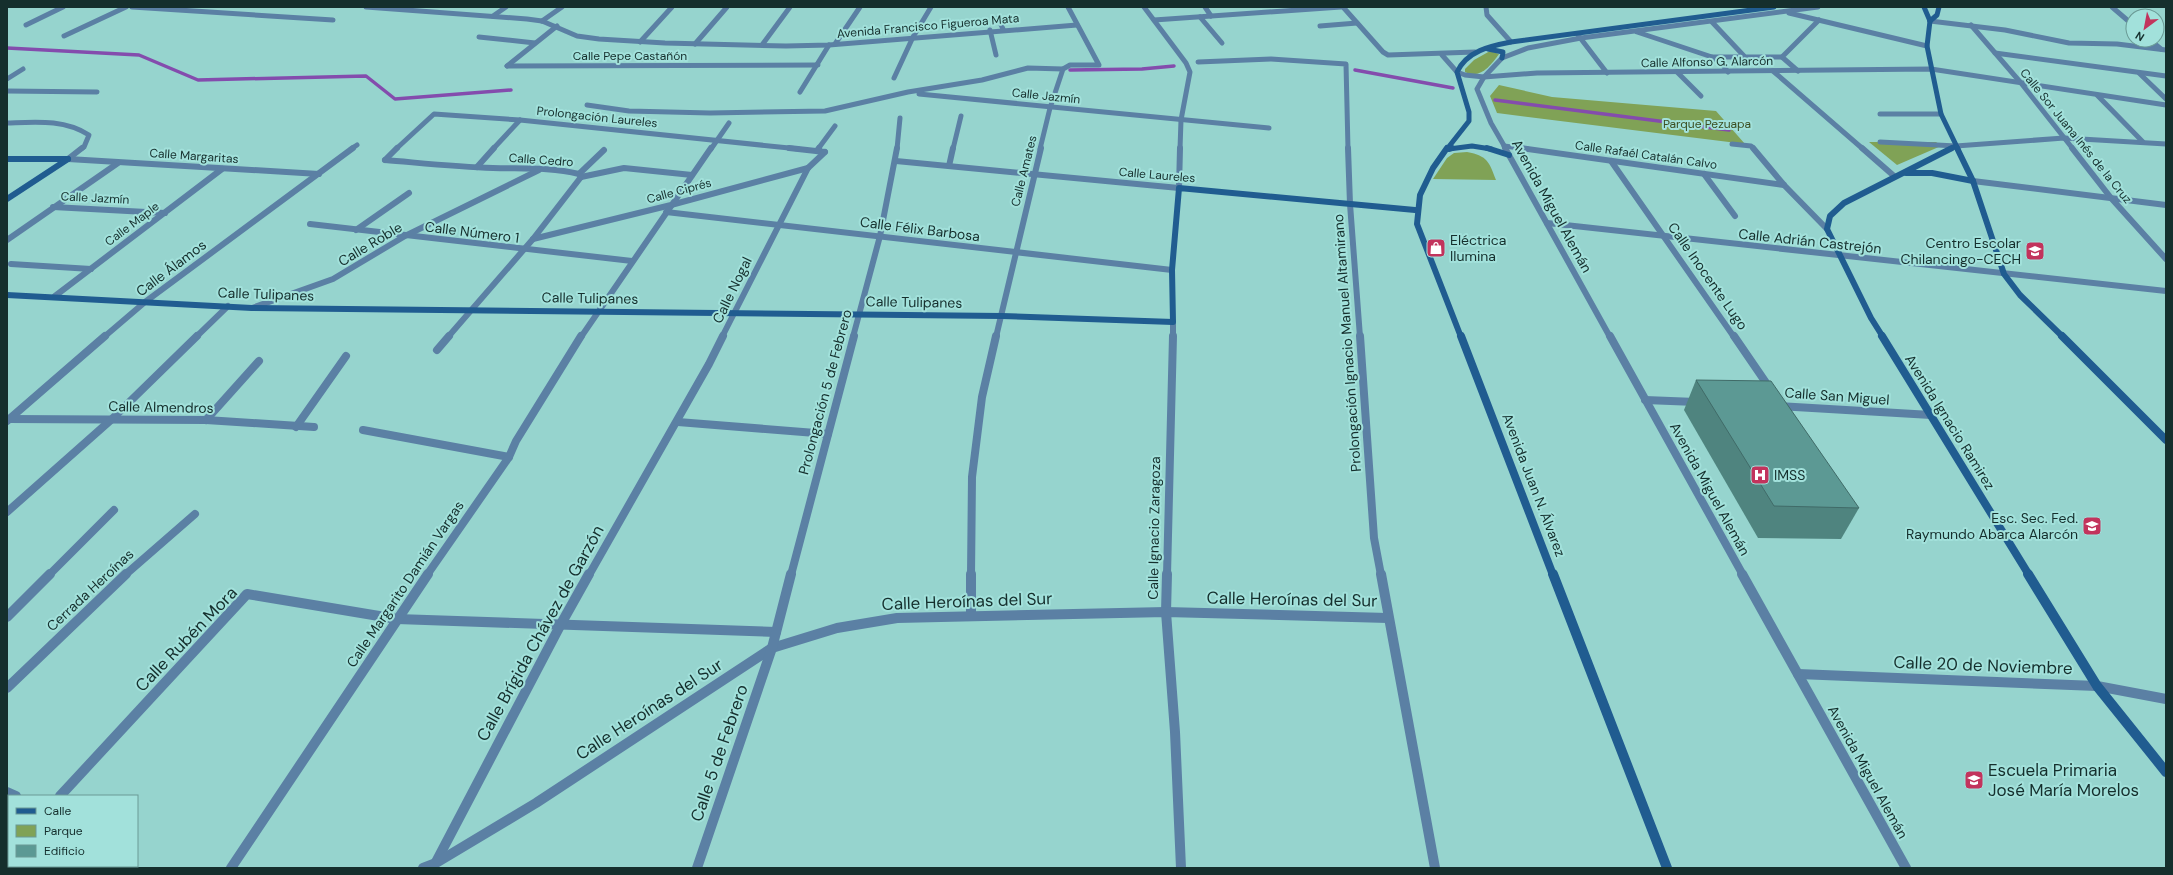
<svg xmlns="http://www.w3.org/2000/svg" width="2173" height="875" font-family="'DM Sans',sans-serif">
  <rect width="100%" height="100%" fill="#96d4ce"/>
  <g fill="#80a256">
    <path d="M 1490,51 L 1499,54 C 1491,65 1480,80 1465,72 L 1465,69 L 1474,60 Z"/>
    <path d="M 1499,85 L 1552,97 L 1716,111 L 1745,144 L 1497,113 L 1490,96 Z"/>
    <path d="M 1869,142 L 1936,142 L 1941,146 L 1897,165 Z"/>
    <path d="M 1467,152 C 1488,156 1489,162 1496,180 L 1433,179 L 1447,158 L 1454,153 Z"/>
  </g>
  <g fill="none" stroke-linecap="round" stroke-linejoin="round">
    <g stroke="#844cad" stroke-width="3.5">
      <path d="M 7,48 L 139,55 L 198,80 L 366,76 L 395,99 L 511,90"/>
      <path d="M 1070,70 L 1142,69 L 1174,66"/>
      <path d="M 1355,70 L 1453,88"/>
      <path d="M 1495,100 L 1729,130"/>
    </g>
    <g stroke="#5b80a4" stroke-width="5">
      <path d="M 132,7 L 333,20"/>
      <path d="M 366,7 L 527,19 L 542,21 L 577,36 L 599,39 L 665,43 L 786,46 L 829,45 L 1077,25"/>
      <path d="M 1144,7 L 1186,63 L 1190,72 L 1181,120 L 1180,149"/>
      <path d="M 1205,7 L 1211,16"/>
      <path d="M 1343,7 L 1383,52 L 1388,55 L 1475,52"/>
      <path d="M 1486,7 L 1487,15 L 1511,42"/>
      <path d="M 2112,7 L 2133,25"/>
      <path d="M 1789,13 L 1927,46"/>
      <path d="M 493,16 L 506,7"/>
      <path d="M 1200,17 L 1222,43"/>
      <path d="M 998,18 L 1003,29"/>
      <path d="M 1154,20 L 1341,7"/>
      <path d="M 542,21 L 562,7"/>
      <path d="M 1930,21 L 2005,30 L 2069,43 L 2117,44 L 2166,50"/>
      <path d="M 1712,22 L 1744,56"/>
      <path d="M 26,25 L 63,7"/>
      <path d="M 1971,25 L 2021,83 L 2073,149"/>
      <path d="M 1320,26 L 1357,23"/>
      <path d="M 990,30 L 996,55"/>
      <path d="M 1637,32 L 1712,57 L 1722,64 L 1728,72"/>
      <path d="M 1578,35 L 1607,73"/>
      <path d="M 64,36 L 126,7"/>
      <path d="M 479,37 L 535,43"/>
      <path d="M 2150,40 L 2161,49"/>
      <path d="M 640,42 L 672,7"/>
      <path d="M 695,44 L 727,7"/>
      <path d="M 835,44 L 860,7"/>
      <path d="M 762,45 L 790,7"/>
      <path d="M 1995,53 L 2166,76"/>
      <path d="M 1442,55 L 1457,72 L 1465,75 L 1484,77 L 1537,73 L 1931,69 L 2166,105"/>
      <path d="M 1712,57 L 1782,57"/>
      <path d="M 1198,62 L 1271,59 L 1346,64 L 1348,149"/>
      <path d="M 507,66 L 818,65"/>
      <path d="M 507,66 L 557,26"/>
      <path d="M 1773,71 L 1863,149"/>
      <path d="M 1798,71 L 1782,57 L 1819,20"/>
      <path d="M 1677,72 L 1701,96"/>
      <path d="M 2139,73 L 2166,99"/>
      <path d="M 894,78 L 913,37 L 931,7"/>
      <path d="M 7,79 L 23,69"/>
      <path d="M 7,91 L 97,92"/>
      <path d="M 800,92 L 829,45"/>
      <path d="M 919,94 L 1269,128"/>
      <path d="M 2097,95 L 2143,142"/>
      <path d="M 587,105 L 629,111 L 710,113 L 825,111 L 908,92 L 982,80 L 1028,68 L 1063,69"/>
      <path d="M 1880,114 L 1941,114"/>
      <path d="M 7,123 C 36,122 64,119 89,135 L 84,147 L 81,149"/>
      <path d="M 1880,142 L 1956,146 L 2064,138 L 2166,144"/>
      <path d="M 1732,144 L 1751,146 L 1754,149"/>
      <path d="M 1504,146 L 1528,149"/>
      <path d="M 351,149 L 357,145"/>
      <path d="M 396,149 L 434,114 L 520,120 L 799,149"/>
      <path d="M 493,149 L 520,120"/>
      <path d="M 711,149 L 729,123"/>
      <path d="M 818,149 L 835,126"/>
      <path d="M 897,149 L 900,118"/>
      <path d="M 953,149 L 961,116"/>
      <path d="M 1040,149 L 1050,108 L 1063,69 L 1070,65 L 1099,65 L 1068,7"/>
      <path d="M 1506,149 L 1491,123 L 1477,89 L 1484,77 L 1502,58 L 1528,48 L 1581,38 L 1818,7"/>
    </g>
    <g stroke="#5b80a4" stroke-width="6">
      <path d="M 789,148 L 825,152"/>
      <path d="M 1348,148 L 1350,204 L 1360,337"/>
      <path d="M 1505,148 L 1610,337"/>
      <path d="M 1520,148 L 1784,185"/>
      <path d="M 1753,148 L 1784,185 L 1827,229"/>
      <path d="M 1862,148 L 1894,176"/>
      <path d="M 2072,148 L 2111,198 L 2166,259"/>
      <path d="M 817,151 L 819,148"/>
      <path d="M 68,159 L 82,148"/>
      <path d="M 68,159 L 319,174"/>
      <path d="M 385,160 L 397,148"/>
      <path d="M 385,160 C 421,163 457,167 493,168 C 522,169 550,167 579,174 L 581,177"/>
      <path d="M 896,161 L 1179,188 L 1180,148"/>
      <path d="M 1611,161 L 1734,337"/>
      <path d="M 949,166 L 953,148"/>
      <path d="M 477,167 L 494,148"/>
      <path d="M 579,174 L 604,150"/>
      <path d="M 1704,174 L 1735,216"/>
      <path d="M 581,177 L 624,168 L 692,175"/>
      <path d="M 1973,181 L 2166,205"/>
      <path d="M 53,207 L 165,213"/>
      <path d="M 666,212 L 1172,270"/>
      <path d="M 1547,223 L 2166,291"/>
      <path d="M 310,224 L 632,261"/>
      <path d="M 356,230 L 409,193"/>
      <path d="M 533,239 L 671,205 L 808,168 L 825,152"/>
      <path d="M 7,240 L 118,163"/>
      <path d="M 11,264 L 91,269"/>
      <path d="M 55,296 L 222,169"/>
      <path d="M 252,308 L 333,279 L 405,236 L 539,170"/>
      <path d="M 104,337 L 145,302 L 353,148"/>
      <path d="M 196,337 L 228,306"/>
      <path d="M 448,337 L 533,239 L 581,177"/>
      <path d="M 581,337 L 711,148"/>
      <path d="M 722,337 L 808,168"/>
      <path d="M 853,337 L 880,236 L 897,148"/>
      <path d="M 996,337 L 1041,148"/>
      <path d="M 1173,337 L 1173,322"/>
    </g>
    <g stroke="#5b80a4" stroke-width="8">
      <path d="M 1360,336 L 1374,538 L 1381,575"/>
      <path d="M 1610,336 L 1743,575"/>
      <path d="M 1734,336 L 1771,390"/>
      <path d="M 437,350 L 449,336"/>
      <path d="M 1645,400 L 1696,402"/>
      <path d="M 1778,406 L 1931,415"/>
      <path d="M 9,419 L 206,420 L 314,427"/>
      <path d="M 206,420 L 259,361"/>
      <path d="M 7,421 L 105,336"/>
      <path d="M 678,422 L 828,434"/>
      <path d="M 296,427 L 346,356"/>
      <path d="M 363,430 L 509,457"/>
      <path d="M 7,512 L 112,419 L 197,336"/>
      <path d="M 49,575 L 114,510"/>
      <path d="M 125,575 L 195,514"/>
      <path d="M 427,575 L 509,457 L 516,441 L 581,336"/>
      <path d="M 589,575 L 709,364 L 723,336"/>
      <path d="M 791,575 L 854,336"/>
      <path d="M 971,575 L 972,477 L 982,397 L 996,336"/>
      <path d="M 1167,575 L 1173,336"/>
    </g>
    <g stroke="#5b80a4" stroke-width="10">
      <path d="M 1167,574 L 1166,612 L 1175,732 L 1181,868"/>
      <path d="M 1381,574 L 1435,868"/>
      <path d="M 1742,574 L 1906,868"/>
      <path d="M 971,616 L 971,574"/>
      <path d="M 7,617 L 50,574"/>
      <path d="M 1798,674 L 2097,686 L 2166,699"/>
      <path d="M 7,688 L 126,574"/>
      <path d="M 7,792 L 16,796"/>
      <path d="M 60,796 L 247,594 L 397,619 L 776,632"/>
      <path d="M 7,855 L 9,853"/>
      <path d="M 436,862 L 561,624 L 589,574"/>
      <path d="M 110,866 L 112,868"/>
      <path d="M 231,868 L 428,574"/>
      <path d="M 423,868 L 436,863 L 536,803 L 772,648 L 837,628 L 897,618 L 1166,612 L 1388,618"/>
      <path d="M 697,868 L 772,648 L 791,574"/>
    </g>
    <g stroke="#205c90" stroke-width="5">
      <path d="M 1924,7 L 1930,21"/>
      <path d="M 1930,21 L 1927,46 L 1941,114 L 1958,149"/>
      <path d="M 1930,21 L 1937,15 L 1939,7"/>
      <path d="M 1488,49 L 1503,52 L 1502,58"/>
      <path d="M 1447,149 L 1469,121 L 1469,112 L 1457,72 C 1467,51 1490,46 1511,42 L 1774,7"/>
      <path d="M 1449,149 L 1472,146 L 1491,149"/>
      <path d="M 1950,149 L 1956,146"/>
    </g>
    <g stroke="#205c90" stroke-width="6">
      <path d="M 1447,148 L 1433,168 L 1420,195 L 1417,224 L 1461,337"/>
      <path d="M 1487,148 L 1509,155"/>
      <path d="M 1957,148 L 1973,181 L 2004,274 L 2020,295 L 2063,337"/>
      <path d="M 1449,149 L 1452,148"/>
      <path d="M 7,159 L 68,159"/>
      <path d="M 1906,173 L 1932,173 L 1973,181"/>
      <path d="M 7,199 L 68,159"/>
      <path d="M 7,295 L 252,308 L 1002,316 L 1173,322 L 1172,270 L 1179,188 L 1415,210"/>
      <path d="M 1883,337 L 1871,318 L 1827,229 L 1830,216 L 1844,203 L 1952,148"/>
    </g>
    <g stroke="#205c90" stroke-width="8">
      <path d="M 1461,336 L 1553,575"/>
      <path d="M 1882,336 L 2029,575"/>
      <path d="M 2062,336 L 2166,440"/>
    </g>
    <g stroke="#205c90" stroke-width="10">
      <path d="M 1553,574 L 1667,868"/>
      <path d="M 2028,574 L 2097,686 L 2166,772"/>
    </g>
  </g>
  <path fill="#4f847f" d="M 1696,380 L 1859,508 L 1841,539 L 1758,538 L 1684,410 Z"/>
  <path fill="#5c9994" stroke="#406b68" d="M 1696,380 L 1771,381 L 1859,508 L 1774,506 Z"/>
  <defs>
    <g id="shop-square" transform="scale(1)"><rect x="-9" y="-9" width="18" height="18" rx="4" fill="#c2335c" stroke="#a2e1db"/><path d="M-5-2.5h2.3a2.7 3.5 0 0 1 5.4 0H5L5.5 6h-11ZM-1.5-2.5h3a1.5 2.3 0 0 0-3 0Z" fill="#fff"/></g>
    <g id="school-square" transform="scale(1)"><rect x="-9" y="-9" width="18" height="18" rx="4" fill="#c2335c" stroke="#a2e1db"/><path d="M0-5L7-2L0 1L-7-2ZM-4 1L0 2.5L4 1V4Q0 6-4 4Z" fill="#fff"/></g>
    <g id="hospital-square" transform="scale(1)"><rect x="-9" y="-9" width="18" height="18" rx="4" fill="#c2335c" stroke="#a2e1db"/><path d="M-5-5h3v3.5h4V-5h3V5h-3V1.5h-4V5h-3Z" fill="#fff"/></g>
  </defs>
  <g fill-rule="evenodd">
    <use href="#shop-square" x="1436" y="248"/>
    <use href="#school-square" x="2035" y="251"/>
    <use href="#hospital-square" x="1760" y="475"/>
    <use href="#school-square" x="2092" y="526"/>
    <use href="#school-square" x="1974" y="780"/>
  </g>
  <g text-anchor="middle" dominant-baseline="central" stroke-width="4" stroke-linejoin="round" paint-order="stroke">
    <g font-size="12" fill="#152f2d" stroke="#a2e1db">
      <text transform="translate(928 26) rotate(-5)">Avenida Francisco Figueroa Mata</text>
      <text x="630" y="56">Calle Pepe Castañón</text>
      <text transform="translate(1707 62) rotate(-1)">Calle Alfonso G. Alarcón</text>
      <text transform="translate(1046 96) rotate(6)">Calle Jazmín</text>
      <text transform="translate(597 117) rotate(6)">Prolongación Laureles</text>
      <text transform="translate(2076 136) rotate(51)">Calle Sor Juana Inés de la Cruz</text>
      <text transform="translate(1646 155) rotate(8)">Calle Rafaél Catalán Calvo</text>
      <text transform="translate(194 156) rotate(4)">Calle Margaritas</text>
      <text transform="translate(541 160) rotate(4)">Calle Cedro</text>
      <text transform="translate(1024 171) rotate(-76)">Calle Amates</text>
      <text transform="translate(1157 175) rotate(5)">Calle Laureles</text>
      <text transform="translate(679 191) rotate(-15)">Calle Ciprés</text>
      <text transform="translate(95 198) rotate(3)">Calle Jazmín</text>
      <text transform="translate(132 224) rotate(-37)">Calle Maple</text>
    </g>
    <g font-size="12" fill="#3b4e21" stroke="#a2e1db">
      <text x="1707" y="124">Parque Pezuapa</text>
    </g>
    <g font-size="14" fill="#152f2d" stroke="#a2e1db">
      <text transform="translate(1552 206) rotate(61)">Avenida Miguel Alemán</text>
      <text transform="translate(920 229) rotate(7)">Calle Félix Barbosa</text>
      <text transform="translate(472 232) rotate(7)">Calle Número 1</text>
      <text transform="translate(1810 241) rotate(6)">Calle Adrián Castrejón</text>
      <text transform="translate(370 244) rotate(-31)">Calle Roble</text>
      <text transform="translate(171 268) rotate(-37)">Calle Álamos</text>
      <text transform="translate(1708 276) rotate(55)">Calle Inocente Lugo</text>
      <text transform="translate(732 290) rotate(-64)">Calle Nogal</text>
      <text transform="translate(266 294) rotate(2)">Calle Tulipanes</text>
      <text transform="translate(590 298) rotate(1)">Calle Tulipanes</text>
      <text transform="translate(914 302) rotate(1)">Calle Tulipanes</text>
      <text transform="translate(1347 343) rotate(-94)">Prolongación Ignacio Manuel Altamirano</text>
      <text transform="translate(825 392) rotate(-75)">Prolongación 5 de Febrero</text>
      <text transform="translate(1837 396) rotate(4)">Calle San Miguel</text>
      <text transform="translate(161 407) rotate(1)">Calle Almendros</text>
      <text transform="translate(1950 422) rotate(58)">Avenida Ignacio Ramirez</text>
      <text transform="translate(1534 485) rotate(69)">Avenida Juan N. Álvarez</text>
      <text transform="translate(1710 489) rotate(61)">Avenida Miguel Alemán</text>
      <text transform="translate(1154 528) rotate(-89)">Calle Ignacio Zaragoza</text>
      <text transform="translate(405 584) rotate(-56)">Calle Margarito Damián Vargas</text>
      <text transform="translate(90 590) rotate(-43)">Cerrada Heroínas</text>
      <text transform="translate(1868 772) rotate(61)">Avenida Miguel Alemán</text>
    </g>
    <g font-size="14" fill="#152f2d" stroke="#a2e1db" text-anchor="start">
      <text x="1450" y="240">Eléctrica<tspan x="1450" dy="16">Ilumina</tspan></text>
      <text x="2021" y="243" text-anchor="end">Centro Escolar<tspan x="2021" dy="16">Chilancingo-CECH</tspan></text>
      <text x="1774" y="475">IMSS</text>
      <text x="2078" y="518" text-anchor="end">Esc. Sec. Fed.<tspan x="2078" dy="16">Raymundo Abarca Alarcón</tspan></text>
    </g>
    <g font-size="17" fill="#152f2d" stroke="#a2e1db">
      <text transform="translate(1292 599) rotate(1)">Calle Heroínas del Sur</text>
      <text transform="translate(967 601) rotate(-2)">Calle Heroínas del Sur</text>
      <text transform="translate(540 633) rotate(-61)">Calle Brígida Chávez de Garzón</text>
      <text transform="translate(186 639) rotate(-46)">Calle Rubén Mora</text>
      <text transform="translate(1983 665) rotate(2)">Calle 20 de Noviembre</text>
      <text transform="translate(649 709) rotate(-33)">Calle Heroínas del Sur</text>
      <text transform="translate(719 753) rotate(-71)">Calle 5 de Febrero</text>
    </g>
    <g font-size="17" fill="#152f2d" stroke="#a2e1db" text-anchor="start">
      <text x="1988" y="770">Escuela Primaria<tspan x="1988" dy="20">José María Morelos</tspan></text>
    </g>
  </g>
  <rect width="2173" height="875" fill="none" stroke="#152f2d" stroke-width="16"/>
  <rect x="8" y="795" width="130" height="72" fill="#a2e1db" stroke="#6a9a95"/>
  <rect x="16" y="808" width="20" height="6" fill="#205c90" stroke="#6a9a95"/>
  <text x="44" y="815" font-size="12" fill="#152f2d">Calle</text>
  <rect x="16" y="825" width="20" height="12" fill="#80a256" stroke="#6a9a95"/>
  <text x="44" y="835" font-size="12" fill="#152f2d">Parque</text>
  <rect x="16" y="845" width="20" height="12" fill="#5c9994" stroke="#6a9a95"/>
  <text x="44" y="855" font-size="12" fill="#152f2d">Edificio</text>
  <g transform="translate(2145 28) rotate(212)"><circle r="19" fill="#a2e1db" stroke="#6a9a95"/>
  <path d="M0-3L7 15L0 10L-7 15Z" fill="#c2335c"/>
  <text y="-6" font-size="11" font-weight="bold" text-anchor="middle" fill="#152f2d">N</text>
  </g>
</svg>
